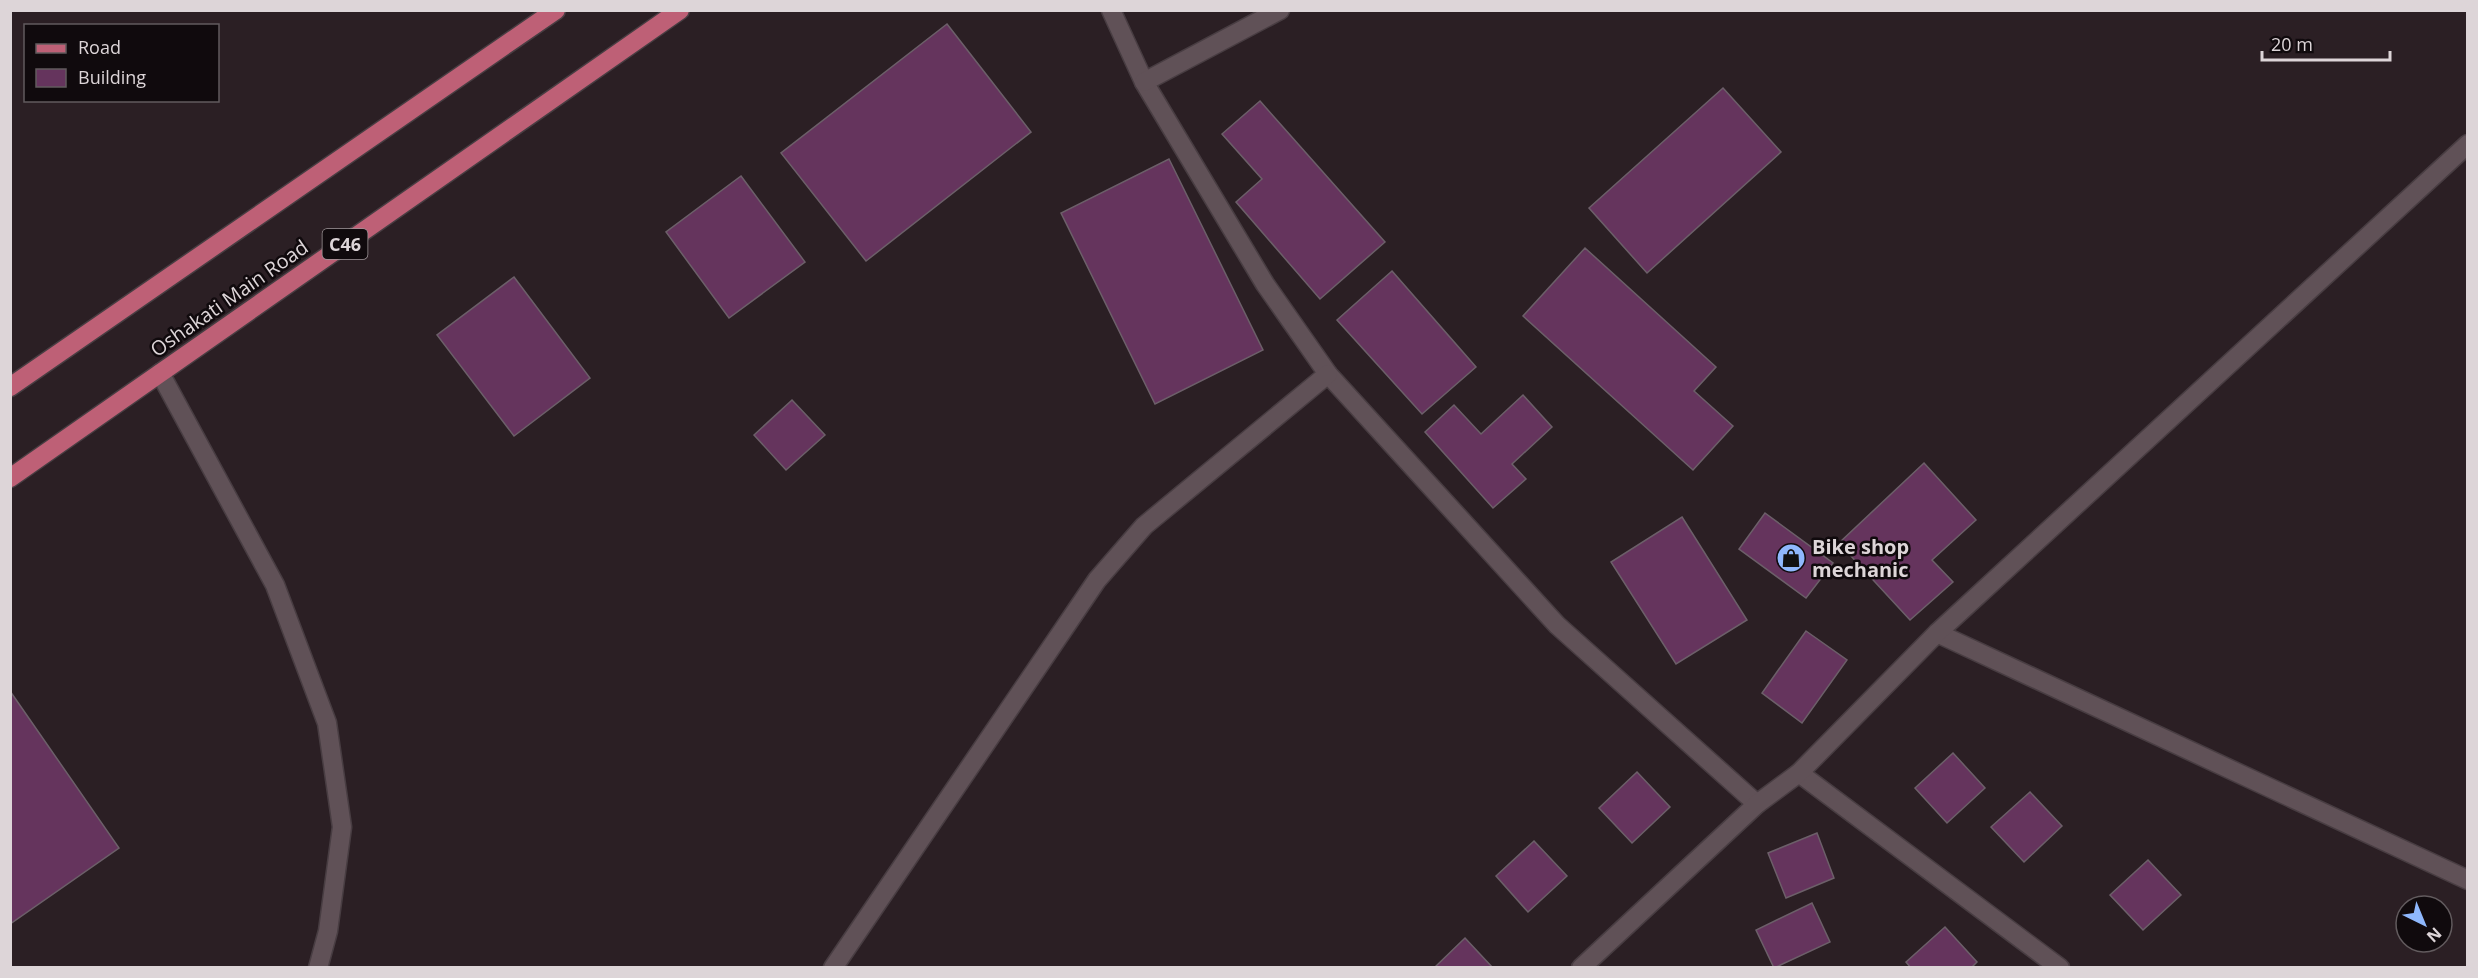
<svg xmlns="http://www.w3.org/2000/svg" width="2478" height="978" font-family="'Open Sans',sans-serif">
  <rect width="100%" height="100%" fill="#2b1f24"/>
  <g fill="#65345d" stroke="#6c5f69" stroke-width="1.5">
    <path d="M 947,24 L 1031,132 L 866,261 L 781,153 Z"/>
    <path d="M 1723,88 L 1781,152 L 1647,273 L 1589,208 Z"/>
    <path d="M 1260,101 L 1385,242 L 1320,299 L 1236,202 L 1262,179 L 1222,134 Z"/>
    <path d="M 1169,159 L 1263,350 L 1155,404 L 1061,213 Z"/>
    <path d="M 741,176 L 805,262 L 729,318 L 666,232 Z"/>
    <path d="M 1585,248 L 1716,367 L 1694,391 L 1733,426 L 1693,470 L 1523,316 Z"/>
    <path d="M 1392,271 L 1476,367 L 1422,414 L 1337,320 Z"/>
    <path d="M 514,277 L 590,378 L 514,436 L 437,335 Z"/>
    <path d="M 1523,395 L 1552,427 L 1512,464 L 1526,479 L 1493,508 L 1425,432 L 1454,405 L 1481,434 Z"/>
    <path d="M 792,400 L 825,435 L 786,470 L 754,435 Z"/>
    <path d="M 1924,463 L 1976,520 L 1932,560 L 1953,582 L 1910,620 L 1839,543 Z"/>
    <path d="M 1765,513 L 1833,563 L 1806,598 L 1739,549 Z"/>
    <path d="M 1682,517 L 1747,620 L 1676,664 L 1611,562 Z"/>
    <path d="M 1806,631 L 1847,660 L 1802,723 L 1762,693 Z"/>
    <path d="M 10,691 L 119,848 L 10,924 Z"/>
    <path d="M 1953,753 L 1985,788 L 1947,823 L 1915,788 Z"/>
    <path d="M 1637,772 L 1670,807 L 1632,843 L 1599,808 Z"/>
    <path d="M 2030,792 L 2062,826 L 2024,862 L 1991,827 Z"/>
    <path d="M 1817,833 L 1834,878 L 1786,898 L 1768,853 Z"/>
    <path d="M 1534,841 L 1567,876 L 1528,912 L 1496,876 Z"/>
    <path d="M 2148,860 L 2181,895 L 2143,930 L 2110,895 Z"/>
    <path d="M 1812,903 L 1830,942 L 1774,968 L 1756,930 Z"/>
    <path d="M 1945,927 L 1977,962 L 1971,968 L 1911,968 L 1906,962 Z"/>
    <path d="M 1465,938 L 1493,968 L 1434,968 Z"/>
  </g>
  <g fill="none" stroke-linecap="round" stroke-linejoin="round">
    <g stroke="#483d42" stroke-width="21">
      <g id="minor">
        <path d="M 1111,10 L 1144,82 L 1265,284 L 1328,374 L 1557,625 L 1757,804"/>
        <path d="M 1144,82 L 1280,10"/>
        <path d="M 160,373 L 275,585 L 327,723 L 342,827 L 328,931 L 318,968"/>
        <path d="M 1937,633 L 2468,880"/>
        <path d="M 1799,773 L 2060,968"/>
        <path d="M 833,968 L 1097,580 L 1144,526 L 1328,374"/>
        <path d="M 1581,968 L 1757,804 L 1799,773 L 1937,633 L 2468,144"/>
      </g>
    </g>
    <g stroke="#483d42" stroke-width="21">
      <g id="major">
        <path d="M 10,387 L 556,10"/>
        <path d="M 10,478 L 680,10"/>
      </g>
    </g>
    <use href="#minor" stroke="#605157" stroke-width="18"/>
    <use href="#major" stroke="#be6076" stroke-width="18"/>
  </g>
  <defs>
    <g id="shop-disc" transform="scale(1.5)"><circle r="9.5" fill="#8fb8fd" stroke="#100a0d"/><path d="M-5-2.5h2.3a2.7 3.5 0 0 1 5.4 0H5L5.5 6h-11ZM-1.5-2.5h3a1.5 2.3 0 0 0-3 0Z" fill="#111"/></g>
  </defs>
  <g fill-rule="evenodd">
    <use href="#shop-disc" x="1791" y="558"/>
  </g>
  <g text-anchor="middle" dominant-baseline="central" stroke-width="5" stroke-linejoin="round" paint-order="stroke">
    <rect fill="#100a0d" stroke="#a0989b" stroke-width="1.5" x="322.5" y="229" width="45" height="30" rx="4.5"/>
    <g font-size="18" font-weight="bold" fill="#ddd5d8">
      <text x="345" y="244">C46</text>
    </g>
    <g font-size="20" fill="#ddd5d8" stroke="#100a0d">
      <text transform="translate(229 298) rotate(-35)">Oshakati Main Road</text>
    </g>
    <g font-size="20" font-weight="bold" fill="#ddd5d8" stroke="#100a0d" text-anchor="start">
      <text x="1812" y="546">Bike shop<tspan x="1812" dy="23">mechanic</tspan></text>
    </g>
  </g>
  <rect width="2478" height="978" fill="none" stroke="#ddd5d8" stroke-width="24"/>
  <rect x="24" y="24" width="195" height="78" fill="#100a0d" stroke="#625b5e" stroke-width="1.5"/>
  <rect x="36" y="44" width="30" height="9" fill="#be6076" stroke="#625b5e" stroke-width="1.5"/>
  <text x="78" y="54" font-size="18" fill="#ddd5d8">Road</text>
  <rect x="36" y="69" width="30" height="18" fill="#65345d" stroke="#625b5e" stroke-width="1.5"/>
  <text x="78" y="84" font-size="18" fill="#ddd5d8">Building</text>
  <g transform="translate(2424 924) rotate(137)"><circle r="28" fill="#100a0d" stroke="#625b5e" stroke-width="1.5"/>
  <path d="M0-4.5L10 22L0 15L-10 22Z" fill="#8fb8fd"/>
  <text y="-9" font-size="16" font-weight="bold" text-anchor="middle" fill="#ddd5d8">N</text>
  </g>
  <path d="M2262 51v9h128v-9" fill="none" stroke="#ddd5d8" stroke-width="3"/>
  <text x="2271" y="51" font-size="18" fill="#ddd5d8" stroke="#100a0d" stroke-width="4.5" paint-order="stroke">20 m</text>
</svg>
